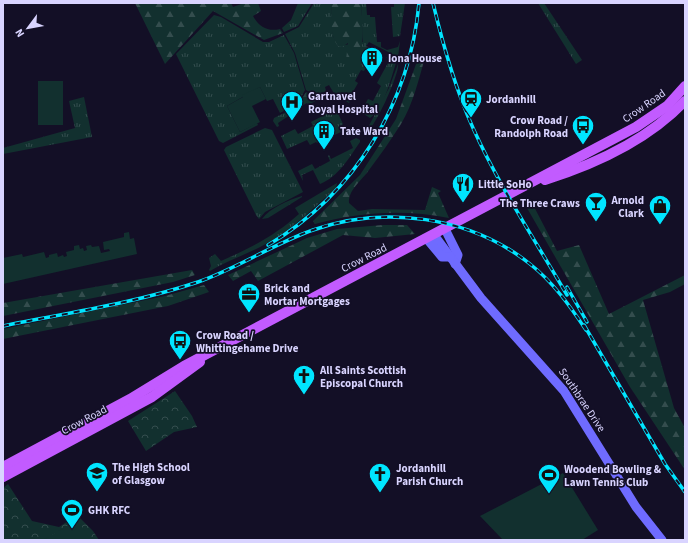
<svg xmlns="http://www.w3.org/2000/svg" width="688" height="543" font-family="'Source Sans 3',sans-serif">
  <defs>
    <pattern id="grass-tufts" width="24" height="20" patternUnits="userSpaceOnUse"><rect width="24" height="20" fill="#12302f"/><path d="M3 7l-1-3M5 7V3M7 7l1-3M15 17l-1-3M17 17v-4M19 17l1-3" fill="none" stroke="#344d4e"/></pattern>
    <pattern id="forest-firs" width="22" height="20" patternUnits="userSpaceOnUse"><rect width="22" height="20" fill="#12302f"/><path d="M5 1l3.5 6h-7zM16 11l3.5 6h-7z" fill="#344d4e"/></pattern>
    <pattern id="park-crowns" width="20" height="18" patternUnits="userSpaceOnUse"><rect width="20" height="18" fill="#12302f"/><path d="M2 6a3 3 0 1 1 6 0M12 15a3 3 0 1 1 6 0" fill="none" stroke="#344d4e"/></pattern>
  </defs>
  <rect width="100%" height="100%" fill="#130f26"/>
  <g fill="url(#grass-tufts)">
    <path d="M 298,3 L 312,3 L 298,26 L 284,32 L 282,28 L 291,20 Z"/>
    <path d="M 314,3 L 331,3 L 333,36 L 338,46 L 363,42 L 361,3 L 366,3 L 367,15 L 370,15 L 370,17 L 375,17 L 377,42 L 381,42 L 381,47 L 387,50 L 398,47 L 400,41 L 398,57 L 369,42 L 366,46 L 370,48 L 369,54 L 372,56 L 364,71 L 361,70 L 355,81 L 358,83 L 350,97 L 352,98 L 349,103 L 335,95 L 329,85 L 325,87 L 326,91 C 320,95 313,94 306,90 L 295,53 L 285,34 L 299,27 Z"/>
    <path d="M 394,3 L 405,3 L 400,36 L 393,37 L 391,7 L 394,7 Z"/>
    <path d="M 538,3 L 544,3 L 582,60 L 576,64 Z"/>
    <path d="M 214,15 L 221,17 L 263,42 L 269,42 L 284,35 L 294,53 L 305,90 L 298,103 L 280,113 L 273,99 L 267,101 L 260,87 L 227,106 L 240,132 L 257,123 L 258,125 L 223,143 L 219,141 L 176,54 Z"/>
    <path d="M 386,57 L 396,63 C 391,78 384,109 370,118 L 361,112 L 368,99 L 373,101 L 381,86 L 377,83 L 389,61 Z"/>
    <path d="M 398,64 C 400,73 374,131 364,135 L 389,88 Z"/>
    <path d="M 306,92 L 315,96 L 322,95 L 323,97 L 308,105 L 307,103 L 296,109 L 296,111 L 278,123 L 279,126 L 277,127 L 273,121 L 274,118 L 296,107 Z"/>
    <path d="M 84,97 L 92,137 L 3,154 L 3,148 L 75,128 L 69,101 Z"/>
    <path d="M 336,109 L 343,124 L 339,128 L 341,132 L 317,143 L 316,142 L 310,145 L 307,140 L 287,149 L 281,136 L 295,129 L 298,134 L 313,126 L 311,122 Z"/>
    <path d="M 265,128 L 272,130 L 303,192 L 265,212 L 259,219 L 256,215 L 224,150 L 226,147 Z"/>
    <path d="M 356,138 L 360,140 L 360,142 C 349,158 338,177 320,184 L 313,170 L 302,175 L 303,181 L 298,171 L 312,164 L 315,169 L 330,161 L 328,156 L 329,155 L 331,159 L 353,148 L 350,141 Z"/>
    <path d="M 337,183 L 336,188 C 316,206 297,225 274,239 C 254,252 230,259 210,271 L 209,270 L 211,266 L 209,258 L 215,254 L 221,261 C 249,249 276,235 299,214 L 295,208 Z"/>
    <path d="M 302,196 L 302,197 L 268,218 L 262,219 C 270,208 288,200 302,196 Z"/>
  </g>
  <g fill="url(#forest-firs)">
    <path d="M 135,3 L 231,3 L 233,7 L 244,3 L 258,3 L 261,11 L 253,16 C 259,27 268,32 280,29 L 283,33 L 264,40 L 213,11 L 165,64 Z"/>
    <path d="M 331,3 L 361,3 C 362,23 367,45 355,62 L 350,63 L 346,60 L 348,43 L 342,47 L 338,46 C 329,35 332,16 331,3 Z"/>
    <path d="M 419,56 L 425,57 C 419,79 413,104 401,124 C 391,140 380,155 369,170 C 362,180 348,190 349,203 L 358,211 L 372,209 L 425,210 L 432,187 L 441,191 L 438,193 L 449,218 C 405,209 358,212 315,224 L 313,221 L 360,175 L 396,119 Z"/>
    <path d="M 530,199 L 557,251 L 579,245 L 609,314 L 685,275 L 685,284 L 670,292 L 643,300 L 674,408 L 685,428 L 685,470 L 630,387 L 523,201 Z"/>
    <path d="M 382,225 L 407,225 L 415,234 L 375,238 L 343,235 L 258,281 L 251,271 L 233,281 L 228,275 L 307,238 L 337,229 Z"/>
    <path d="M 192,270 L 195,275 L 173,282 L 3,316 L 3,303 Z"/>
    <path d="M 204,285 L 209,292 L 168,306 L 3,339 L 3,329 L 165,296 Z"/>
  </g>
  <g fill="url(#park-crowns)">
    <path d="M 175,391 L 192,416 L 197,427 L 174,432 L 146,451 L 128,421 Z"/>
    <path d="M 8,484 L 32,521 L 59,527 L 77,515 L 93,531 L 99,540 L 3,540 L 3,488 Z"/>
  </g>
  <g fill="#12302f">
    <rect x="38" y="81" width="25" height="44"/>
    <path d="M 260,87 L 266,99 L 252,106 L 260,122 L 240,132 L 227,106 L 243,97 L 242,95 Z"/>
    <path d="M 129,232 L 130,239 L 134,238 L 137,254 L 3,284 L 3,258 L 22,254 L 23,257 L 44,252 L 46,258 L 49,257 L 49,255 L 57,253 L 58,257 L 63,255 L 64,257 L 67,256 L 66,252 L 74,250 L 74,246 L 79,245 L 80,249 L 83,248 L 84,251 L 87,250 L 86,246 L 91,245 L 92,247 L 99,246 L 101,253 L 110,251 L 109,249 L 104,250 L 103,242 L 124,237 L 124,233 Z"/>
    <path d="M 563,473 L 598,530 L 582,540 L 503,540 L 480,516 Z"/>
    <path d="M 78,520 L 90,540 L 43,540 Z"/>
  </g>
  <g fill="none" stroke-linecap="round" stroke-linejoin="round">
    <g stroke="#6f6bff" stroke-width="9">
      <path d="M 445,229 L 458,255 L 455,264"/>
      <path d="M 434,235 L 481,298 L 564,391 L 636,507 L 662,540"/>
      <path d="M 427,239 L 442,257 L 450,257"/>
    </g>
    <g stroke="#c25bff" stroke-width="10">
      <path d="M 545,180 C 596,164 648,140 685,101"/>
      <path d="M 3,467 L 130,399 L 184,366 L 636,127 L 667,106 L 685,86"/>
      <path d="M 3,477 L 152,397 L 200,362"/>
    </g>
    <g stroke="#00e5ff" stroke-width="3.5">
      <g id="rail">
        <path d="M 433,3 C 443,45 455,88 473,128 C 499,186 535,240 567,295"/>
        <path d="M 268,245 C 355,194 410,102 419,3"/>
        <path d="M 567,287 L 587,322"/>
        <path d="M 584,325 L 665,464 L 685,492"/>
        <path d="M 3,326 C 68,313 135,303 198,282 C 238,268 273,244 313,230 C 384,205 470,216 530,264 C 553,282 570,306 586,330"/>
      </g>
    </g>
    <use href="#rail" stroke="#130f26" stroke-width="2" stroke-dasharray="6" stroke-linecap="butt"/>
  </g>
  <defs>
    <g id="building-pin" transform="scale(1.15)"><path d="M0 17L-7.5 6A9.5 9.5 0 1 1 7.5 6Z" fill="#00e5ff" stroke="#130f26"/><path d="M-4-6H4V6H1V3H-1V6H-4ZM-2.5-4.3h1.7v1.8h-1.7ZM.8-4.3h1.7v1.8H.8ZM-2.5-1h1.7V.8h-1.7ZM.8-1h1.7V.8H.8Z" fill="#111"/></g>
    <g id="station-pin" transform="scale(1.15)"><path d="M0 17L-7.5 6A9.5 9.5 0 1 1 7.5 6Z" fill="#00e5ff" stroke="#130f26"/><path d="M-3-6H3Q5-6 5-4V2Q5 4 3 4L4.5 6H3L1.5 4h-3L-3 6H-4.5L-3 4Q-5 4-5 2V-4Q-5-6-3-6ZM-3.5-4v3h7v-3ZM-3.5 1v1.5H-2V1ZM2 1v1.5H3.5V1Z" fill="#111"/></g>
    <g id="hospital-pin" transform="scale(1.15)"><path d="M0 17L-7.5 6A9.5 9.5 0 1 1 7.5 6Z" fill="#00e5ff" stroke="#130f26"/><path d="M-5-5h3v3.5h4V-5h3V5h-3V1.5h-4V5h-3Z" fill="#111"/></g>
    <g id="bus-pin" transform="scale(1.15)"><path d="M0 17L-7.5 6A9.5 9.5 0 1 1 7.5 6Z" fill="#00e5ff" stroke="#130f26"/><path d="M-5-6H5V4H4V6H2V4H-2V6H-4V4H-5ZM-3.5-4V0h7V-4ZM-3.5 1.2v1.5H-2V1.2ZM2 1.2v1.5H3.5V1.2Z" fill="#111"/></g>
    <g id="restaurant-pin" transform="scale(1.15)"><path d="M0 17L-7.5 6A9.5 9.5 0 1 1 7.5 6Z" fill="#00e5ff" stroke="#130f26"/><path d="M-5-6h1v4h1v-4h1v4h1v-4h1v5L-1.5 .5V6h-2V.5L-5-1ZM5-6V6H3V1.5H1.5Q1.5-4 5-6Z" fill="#111"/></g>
    <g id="bar-pin" transform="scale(1.15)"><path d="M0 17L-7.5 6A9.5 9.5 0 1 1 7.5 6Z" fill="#00e5ff" stroke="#130f26"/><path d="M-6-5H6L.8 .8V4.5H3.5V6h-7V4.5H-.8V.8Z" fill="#111"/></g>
    <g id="shop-pin" transform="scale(1.15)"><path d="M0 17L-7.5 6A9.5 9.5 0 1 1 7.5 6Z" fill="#00e5ff" stroke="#130f26"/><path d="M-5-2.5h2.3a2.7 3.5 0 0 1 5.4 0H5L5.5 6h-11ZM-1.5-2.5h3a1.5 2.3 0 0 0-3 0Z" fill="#111"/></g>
    <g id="office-pin" transform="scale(1.15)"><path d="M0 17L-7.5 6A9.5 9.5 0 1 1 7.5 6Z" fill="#00e5ff" stroke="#130f26"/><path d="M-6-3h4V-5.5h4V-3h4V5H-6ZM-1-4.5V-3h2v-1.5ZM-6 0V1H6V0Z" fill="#111"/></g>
    <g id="church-pin" transform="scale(1.15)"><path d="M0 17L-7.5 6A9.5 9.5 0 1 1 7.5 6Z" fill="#00e5ff" stroke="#130f26"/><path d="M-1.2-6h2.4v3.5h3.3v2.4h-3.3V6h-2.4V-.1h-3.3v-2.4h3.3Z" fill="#111"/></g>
    <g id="school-pin" transform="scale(1.15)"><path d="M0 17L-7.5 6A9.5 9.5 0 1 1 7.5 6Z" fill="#00e5ff" stroke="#130f26"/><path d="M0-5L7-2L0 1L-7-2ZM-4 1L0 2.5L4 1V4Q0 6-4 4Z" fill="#111"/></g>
    <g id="stadium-pin" transform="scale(1.15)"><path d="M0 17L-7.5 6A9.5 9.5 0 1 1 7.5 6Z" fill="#00e5ff" stroke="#130f26"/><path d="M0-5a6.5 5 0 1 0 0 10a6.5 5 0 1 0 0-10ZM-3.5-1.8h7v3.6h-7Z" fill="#111"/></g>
  </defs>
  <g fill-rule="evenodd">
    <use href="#building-pin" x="372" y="58"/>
    <use href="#station-pin" x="471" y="99"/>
    <use href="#hospital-pin" x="292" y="102"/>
    <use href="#bus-pin" x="583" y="126"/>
    <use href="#building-pin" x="324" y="131"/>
    <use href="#restaurant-pin" x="463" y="184"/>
    <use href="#bar-pin" x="596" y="203"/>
    <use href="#shop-pin" x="660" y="206"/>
    <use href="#office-pin" x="249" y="294"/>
    <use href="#bus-pin" x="180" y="341"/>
    <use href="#church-pin" x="304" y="376"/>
    <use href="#school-pin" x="97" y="473"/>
    <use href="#church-pin" x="380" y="474"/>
    <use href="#stadium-pin" x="549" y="475"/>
    <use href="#stadium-pin" x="72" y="510"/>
  </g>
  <g text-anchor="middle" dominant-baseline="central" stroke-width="3.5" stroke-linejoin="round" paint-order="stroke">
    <g font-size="11" font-weight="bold" fill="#d9d4ff" stroke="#130f26" text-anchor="start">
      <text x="388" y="58">Iona House</text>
      <text x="308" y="96">Gartnavel<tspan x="308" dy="13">Royal Hospital</tspan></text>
      <text x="486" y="99">Jordanhill</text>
      <text x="568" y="120" text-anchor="end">Crow Road /<tspan x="568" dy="13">Randolph Road</tspan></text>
      <text x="340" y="131">Tate Ward</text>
      <text x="478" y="184">Little SoHo</text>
      <text x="644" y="200" text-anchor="end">Arnold<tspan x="644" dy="13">Clark</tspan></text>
      <text x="580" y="203" text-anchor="end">The Three Craws</text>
      <text x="264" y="288">Brick and<tspan x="264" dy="13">Mortar Mortgages</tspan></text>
      <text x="196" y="335">Crow Road /<tspan x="196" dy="13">Whittingehame Drive</tspan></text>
      <text x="320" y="370">All Saints Scottish<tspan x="320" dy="13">Episcopal Church</tspan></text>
      <text x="112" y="467">The High School<tspan x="112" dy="13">of Glasgow</tspan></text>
      <text x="396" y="468">Jordanhill<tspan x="396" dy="13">Parish Church</tspan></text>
      <text x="564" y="469">Woodend Bowling &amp;<tspan x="564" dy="13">Lawn Tennis Club</tspan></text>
      <text x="88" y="510">GHK RFC</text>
    </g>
    <g font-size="11" fill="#d9d4ff" stroke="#130f26">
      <text transform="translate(644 106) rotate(-35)">Crow Road</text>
      <text transform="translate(364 258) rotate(-27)">Crow Road</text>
      <text transform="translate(582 400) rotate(56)">Southbrae Drive</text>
      <text transform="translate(84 420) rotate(-28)">Crow Road</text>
    </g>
  </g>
  <rect width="688" height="543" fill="none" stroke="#d9d4ff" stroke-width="8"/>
  <g transform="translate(28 28) rotate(238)" stroke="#130f26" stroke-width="3" paint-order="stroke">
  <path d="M0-3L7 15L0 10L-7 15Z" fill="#d9d4ff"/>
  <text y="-6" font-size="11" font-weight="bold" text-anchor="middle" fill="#d9d4ff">N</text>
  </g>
</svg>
